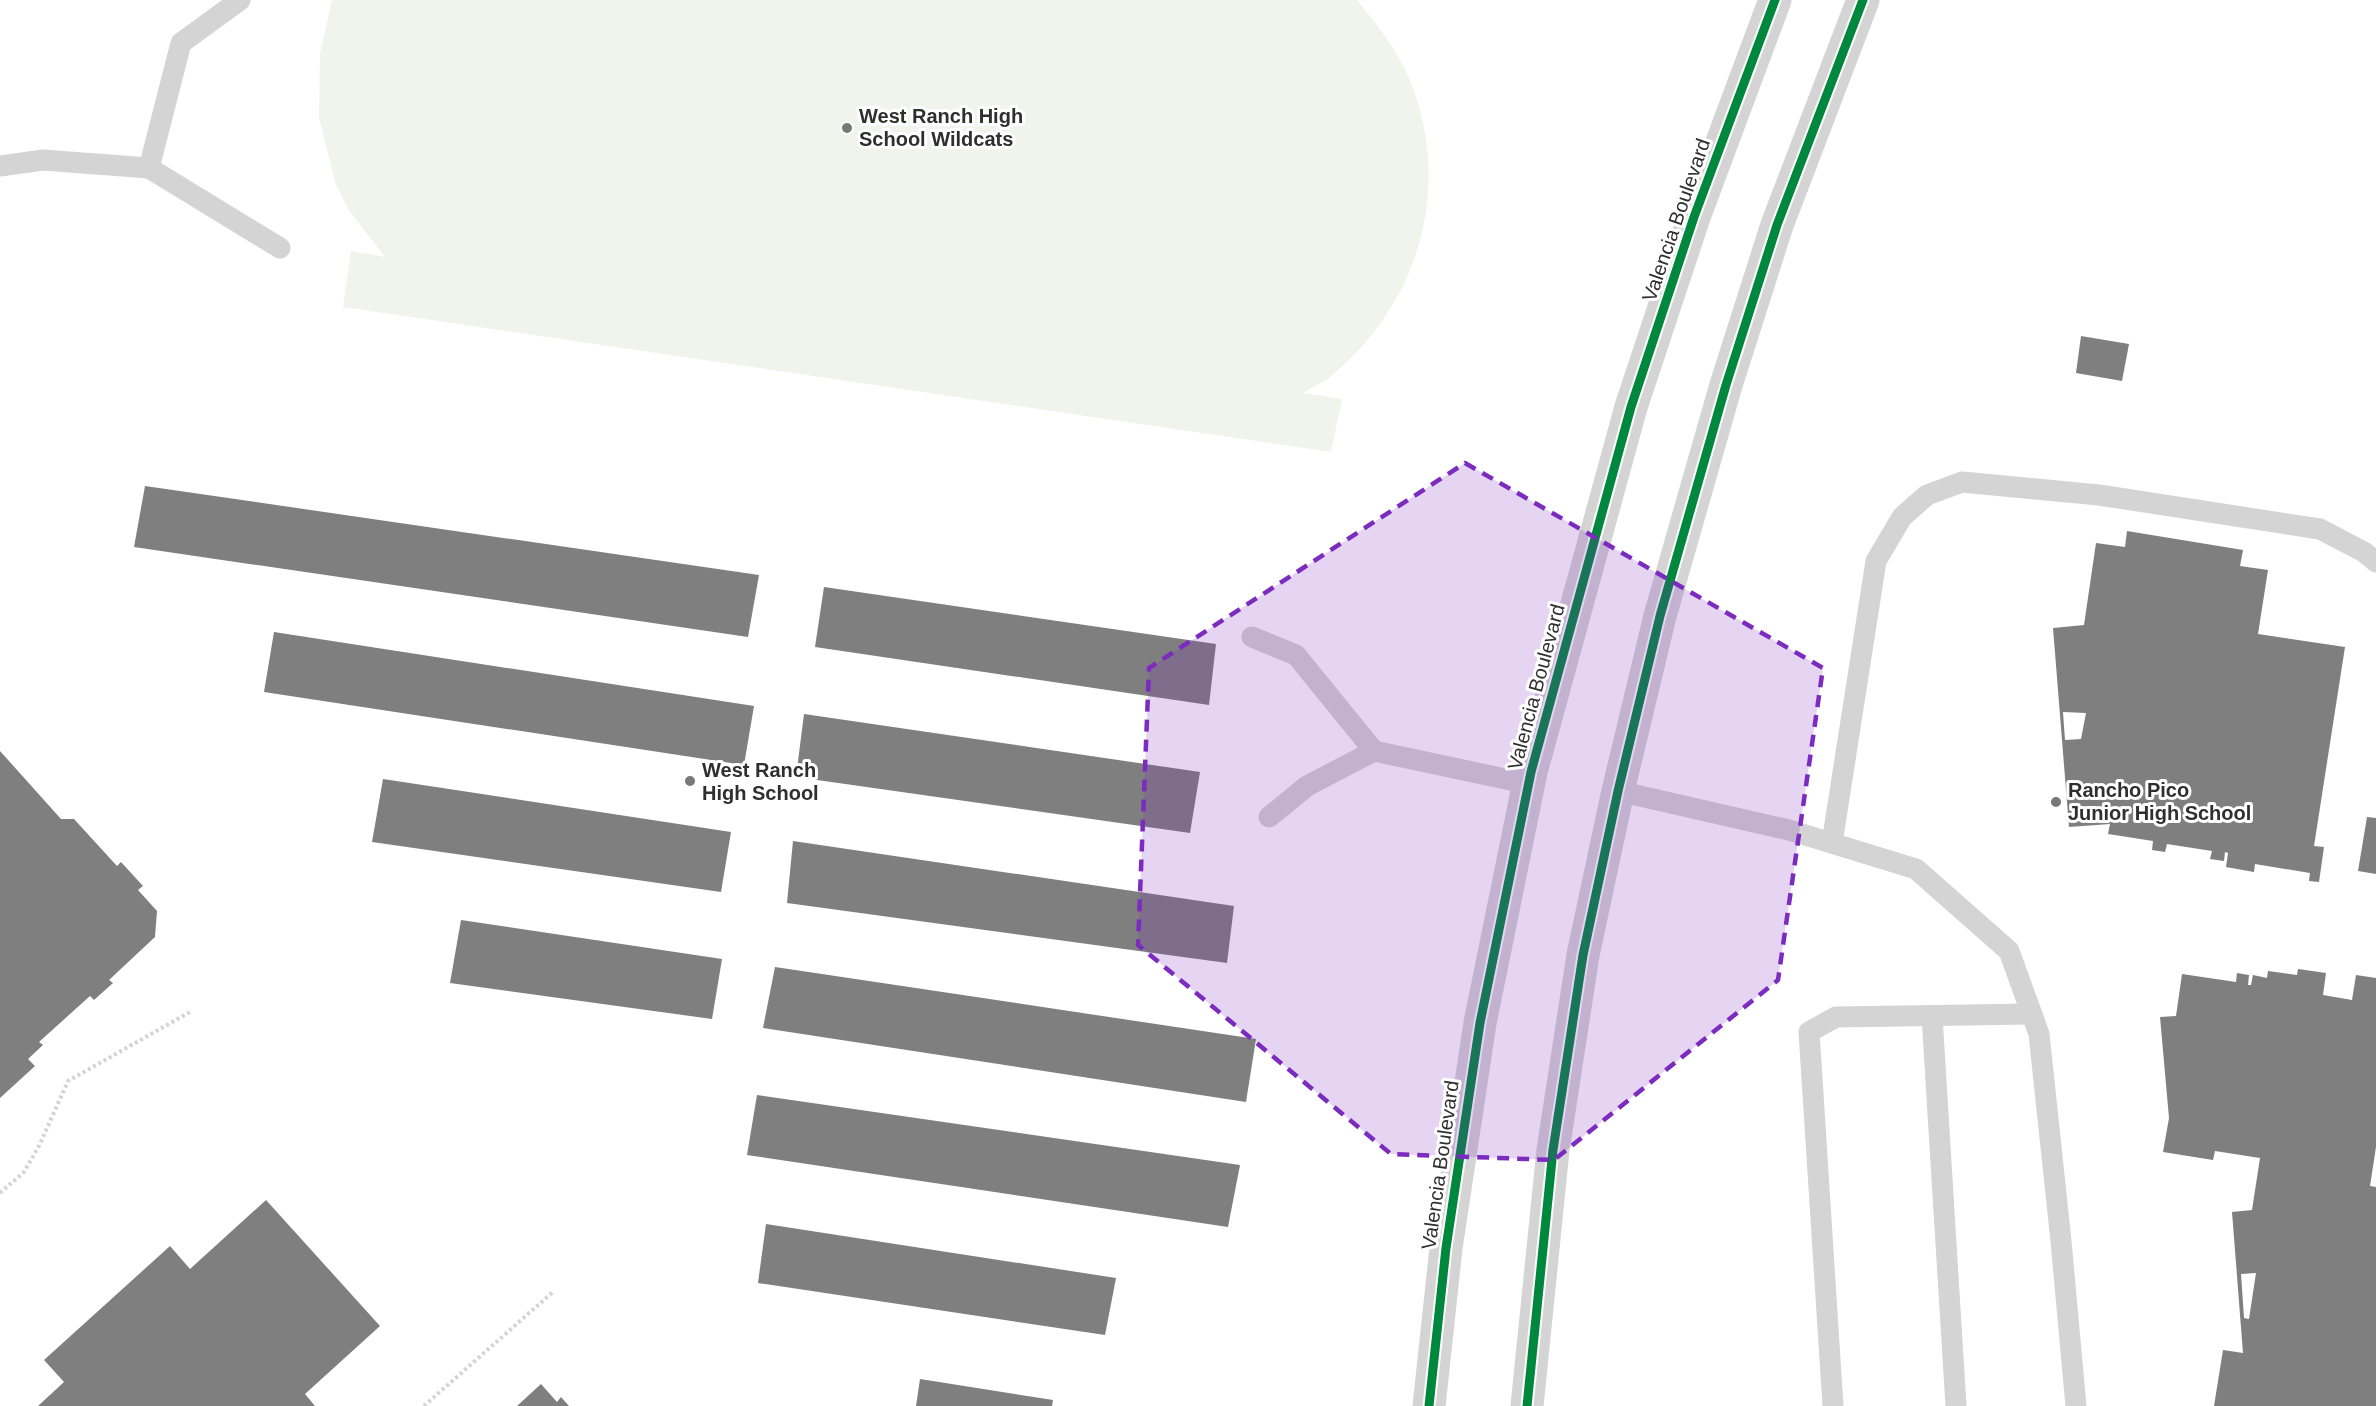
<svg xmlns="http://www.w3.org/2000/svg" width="2376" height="1406" font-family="Arial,sans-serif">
  <rect width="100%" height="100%" fill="#fff"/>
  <path fill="#f1f4ec" d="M 332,0 L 1357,0 C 1374,21 1392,43 1404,67 C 1456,177 1423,300 1331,376 C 1323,383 1312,387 1303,393 L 1342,399 L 1331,452 L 343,307 L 351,251 L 385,257 L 348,209 L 335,182 L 319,117 L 320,54 Z"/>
  <g fill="#7f7f7f" fill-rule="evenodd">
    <path d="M 2081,336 L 2129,344 L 2122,381 L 2076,373 Z"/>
    <path d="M 145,486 L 759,575 L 748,637 L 134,547 Z"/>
    <path d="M 2127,531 L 2243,550 L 2240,566 L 2268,570 L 2258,634 L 2345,647 L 2314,846 L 2324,847 L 2319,882 L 2309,881 L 2310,873 L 2255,864 L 2254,872 L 2226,867 L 2228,853 L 2225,852 L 2224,861 L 2210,859 L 2212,851 L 2167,844 L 2165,852 L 2152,850 L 2153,841 L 2108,834 L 2110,824 L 2069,827 L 2053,628 L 2084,625 L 2096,543 L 2125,547 ZM 2063,712 L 2086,713 L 2081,739 L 2065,740 Z"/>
    <path d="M 824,587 L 1216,644 L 1209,705 L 815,647 Z"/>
    <path d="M 274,632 L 754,706 L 744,765 L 264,692 Z"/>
    <path d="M 804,714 L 1200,772 L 1190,833 L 796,777 Z"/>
    <path d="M 0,751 L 61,819 L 74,819 L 117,866 L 121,862 L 143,886 L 138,890 L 157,911 L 155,937 L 109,980 L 113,983 L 94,1000 L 90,996 L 39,1042 L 43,1045 L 28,1059 L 35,1066 L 0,1098 Z"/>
    <path d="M 383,779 L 731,832 L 721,892 L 372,842 Z"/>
    <path d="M 2367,817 L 2376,818 L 2376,874 L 2358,871 Z"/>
    <path d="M 793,841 L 1234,906 L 1227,963 L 787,903 Z"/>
    <path d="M 461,920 L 722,959 L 712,1019 L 450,983 Z"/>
    <path d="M 775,967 L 1256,1039 L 1246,1102 L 763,1028 Z"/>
    <path d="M 2298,969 L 2326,973 L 2323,995 L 2352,1000 L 2356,975 L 2376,978 L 2376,1147 L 2370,1186 L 2376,1187 L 2376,1406 L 2214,1406 L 2223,1350 L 2243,1353 L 2232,1212 L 2252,1210 L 2260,1158 L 2215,1151 L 2213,1160 L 2163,1152 L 2169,1118 L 2160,1017 L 2176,1016 L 2182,974 L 2236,982 L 2237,973 L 2249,975 L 2248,985 L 2251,985 L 2253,975 L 2267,978 L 2268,971 L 2297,975 ZM 2256,1273 L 2249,1319 L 2244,1318 L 2241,1274 Z"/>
    <path d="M 757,1095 L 1240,1165 L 1228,1227 L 747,1155 Z"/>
    <path d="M 266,1200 L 380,1326 L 305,1394 L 315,1406 L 38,1406 L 64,1382 L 44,1360 L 170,1246 L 190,1269 Z"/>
    <path d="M 766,1224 L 1116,1278 L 1105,1335 L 758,1283 Z"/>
    <path d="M 920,1379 L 1053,1400 L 1052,1406 L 916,1406 Z"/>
    <path d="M 541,1384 L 557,1402 L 561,1397 L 569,1406 L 517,1406 Z"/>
  </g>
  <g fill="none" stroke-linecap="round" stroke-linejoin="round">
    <g stroke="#d4d4d4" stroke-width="4" stroke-dasharray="3 3" stroke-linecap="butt">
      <path d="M 0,1193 L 24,1172 L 39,1146 L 68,1081 L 190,1012"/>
      <path d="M 424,1406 L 554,1291"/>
    </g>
    <g stroke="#d4d4d4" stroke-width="21">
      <path d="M 0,166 L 43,160 L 149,168 L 280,248"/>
      <path d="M 149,168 L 181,43 L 240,0"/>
      <path d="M 1252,637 L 1296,655 L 1374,751"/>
      <path d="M 1618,791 L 1789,830 L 1916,869 L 2009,951 L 2039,1034 L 2061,1241 L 2076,1406"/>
      <path d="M 1269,817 L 1307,786 L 1374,751 L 1529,784"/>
      <path d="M 1832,843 L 1876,561 L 1902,517 L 1927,495 L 1962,482 L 2099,495 L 2320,529 L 2364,552 L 2376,562"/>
      <path d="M 1932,1016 L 1956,1406"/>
      <path d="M 1833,1406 L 1809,1032 L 1836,1017 L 2032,1014"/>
    </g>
    <g stroke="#d4d4d4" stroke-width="33">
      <path d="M 1429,1406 L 1446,1248 L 1480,1023 L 1531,772 L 1631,407 L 1694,217 L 1775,0"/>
      <path d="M 1527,1406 L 1553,1150 L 1583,955 L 1618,791 L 1660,616 L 1726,385 L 1777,225 L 1863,0"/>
    </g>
    <g stroke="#fff" stroke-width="13">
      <g id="cycleway">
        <path d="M 1429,1406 L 1446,1248 L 1480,1023 L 1531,772 L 1631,407 L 1694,217 L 1775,0"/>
        <path d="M 1527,1406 L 1553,1150 L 1583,955 L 1618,791 L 1660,616 L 1726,385 L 1777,225 L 1863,0"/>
      </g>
    </g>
    <use href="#cycleway" stroke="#00873e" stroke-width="9"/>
  </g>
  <path fill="#7b2cbf" fill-opacity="0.2" stroke="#7b2cbf" stroke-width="4.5" stroke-dasharray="12 8" stroke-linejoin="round" d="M 1465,463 L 1823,668 L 1778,980 L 1554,1160 L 1391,1154 L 1138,945 L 1149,668 Z"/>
  <g fill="#787878" stroke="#fff" stroke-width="2">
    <circle cx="847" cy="128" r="6"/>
    <circle cx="690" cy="781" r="6"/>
    <circle cx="2056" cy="802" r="6"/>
  </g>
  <g text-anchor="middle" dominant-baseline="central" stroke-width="6" stroke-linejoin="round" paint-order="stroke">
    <g font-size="20" font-weight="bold" fill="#2f2f2f" stroke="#fff" text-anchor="start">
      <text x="859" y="116">West Ranch High<tspan x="859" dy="23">School Wildcats</tspan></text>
      <text x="702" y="770">West Ranch<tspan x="702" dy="23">High School</tspan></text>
      <text x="2068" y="790">Rancho Pico<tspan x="2068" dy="23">Junior High School</tspan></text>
    </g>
    <g font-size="20" fill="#2f2f2f" stroke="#fff">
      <text transform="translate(1676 220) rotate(-71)">Valencia Boulevard</text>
      <text transform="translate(1536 687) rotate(-75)">Valencia Boulevard</text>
      <text transform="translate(1440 1165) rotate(-82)">Valencia Boulevard</text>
    </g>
  </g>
</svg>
